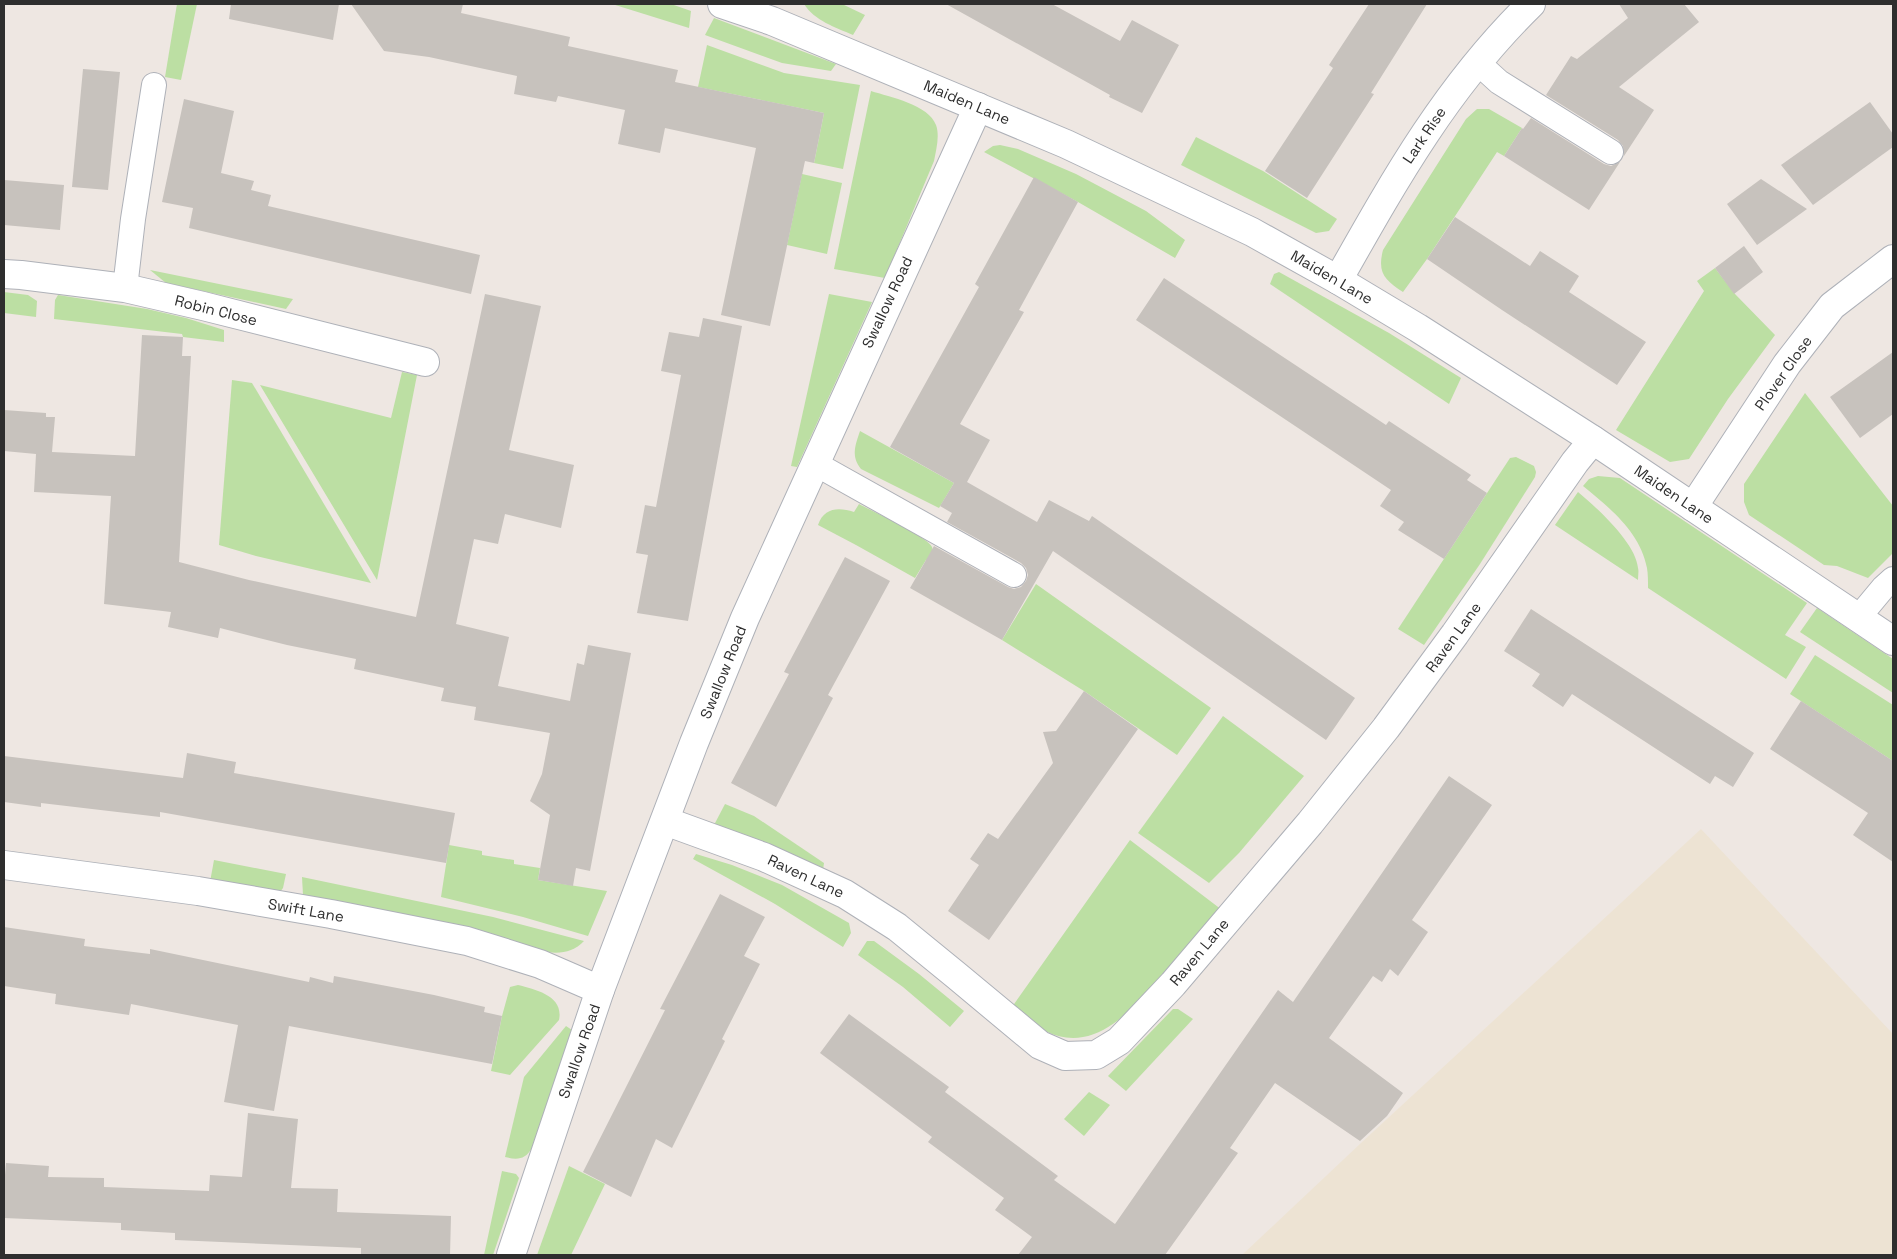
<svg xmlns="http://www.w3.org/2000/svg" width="1897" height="1259" font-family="'Space Grotesk',sans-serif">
  <rect width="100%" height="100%" fill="#eee7e2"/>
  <path fill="#ede3d3" d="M 1701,829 L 1893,1034 L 1893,1255 L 1242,1255 L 1361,1143 Z"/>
  <g fill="#bcdfa3">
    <path d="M 177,4 L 197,4 L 181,80 L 165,77 Z"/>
    <path d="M 612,4 L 671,4 L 691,11 L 689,28 Z"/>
    <path d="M 804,4 L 842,4 L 865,15 L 853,35 C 835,27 815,21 804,4 Z"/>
    <path d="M 714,18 L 836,64 L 831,71 L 782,63 L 705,35 Z"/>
    <path d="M 707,45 L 784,73 L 860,85 L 843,169 L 814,163 L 824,113 L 698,87 Z"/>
    <path d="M 871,91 C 890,97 929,105 936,125 C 940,136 936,150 934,161 L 885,278 L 834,269 Z"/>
    <path d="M 1477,109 L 1489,109 L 1522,128 L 1504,156 L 1497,152 L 1427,259 L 1403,292 C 1385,280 1377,273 1383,250 L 1466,119 Z"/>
    <path d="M 1196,137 L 1263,171 L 1337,219 L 1329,231 L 1316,233 L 1181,165 Z"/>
    <path d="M 1000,145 L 1018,149 L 1076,174 L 1146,211 L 1185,240 L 1175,258 L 1078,202 L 984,152 L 993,146 Z"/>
    <path d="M 802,174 L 842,183 L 827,254 L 787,245 Z"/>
    <path d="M 1715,268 L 1735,294 L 1775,335 L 1728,399 L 1689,459 L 1670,462 L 1616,430 L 1704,291 L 1697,281 Z"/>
    <path d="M 150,270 L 293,299 L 286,309 L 166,283 Z"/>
    <path d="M 1279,272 L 1389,333 L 1461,378 L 1449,404 L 1270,284 L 1274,274 Z"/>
    <path d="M 4,292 L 28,295 L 37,301 L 36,317 L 4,313 Z"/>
    <path d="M 829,294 L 872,302 L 797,467 L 791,466 Z"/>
    <path d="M 58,295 L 147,309 L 186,318 L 224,330 L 224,342 L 183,337 L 182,334 L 54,319 L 55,300 Z"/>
    <path d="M 402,372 L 417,375 L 377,580 L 260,385 L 391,418 Z"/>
    <path d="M 232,380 L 252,383 L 371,583 L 256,556 L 219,545 Z"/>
    <path d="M 1805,393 L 1893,506 L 1893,553 L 1868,578 L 1837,566 L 1824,565 L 1749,515 L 1744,502 L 1744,484 Z"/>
    <path d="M 860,431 L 954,483 L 939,508 L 861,469 C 851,456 855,446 860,431 Z"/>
    <path d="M 1516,457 L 1534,466 L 1536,472 L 1535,477 L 1480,564 L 1424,645 L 1398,629 L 1510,458 Z"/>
    <path d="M 1598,476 L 1620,478 L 1807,603 L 1785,635 L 1806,647 L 1786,679 L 1648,588 C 1648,581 1648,574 1647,568 C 1640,532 1610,508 1583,486 L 1589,479 Z"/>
    <path d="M 1578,492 C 1596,507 1636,543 1638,568 C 1639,571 1638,576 1638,580 L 1555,525 Z"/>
    <path d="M 859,504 C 872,511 928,537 932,547 C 934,552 931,557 929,562 L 926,560 L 915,578 L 856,545 L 818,525 C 824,508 838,507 854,512 Z"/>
    <path d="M 1036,584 L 1211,708 L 1177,755 L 1084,691 L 1002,640 Z"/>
    <path d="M 1817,608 L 1893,659 L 1893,693 L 1800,632 Z"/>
    <path d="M 1815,655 L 1893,705 L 1893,761 L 1790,694 Z"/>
    <path d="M 1223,716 L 1304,776 L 1239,853 L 1209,883 L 1138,833 Z"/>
    <path d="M 725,804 L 754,816 L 824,863 L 823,870 L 714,825 Z"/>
    <path d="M 1130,840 L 1222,910 C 1205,928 1188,947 1171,966 C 1149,990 1117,1032 1083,1037 C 1055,1042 1032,1025 1012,1007 Z"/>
    <path d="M 449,845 L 482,851 L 482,855 L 514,860 L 514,864 L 540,868 L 538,880 L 607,891 L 588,936 L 523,917 L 441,897 Z"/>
    <path d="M 696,854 L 732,865 L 782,885 L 849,923 L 851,933 L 843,947 L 775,904 L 693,859 Z"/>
    <path d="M 214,860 L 286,874 L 283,888 L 280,892 L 210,882 Z"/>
    <path d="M 302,877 L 493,917 L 584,941 C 572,954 557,954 540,951 L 306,898 L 303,895 Z"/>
    <path d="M 867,941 L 874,941 L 919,974 L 964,1011 L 950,1027 L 903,987 L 858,955 Z"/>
    <path d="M 518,985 C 537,990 564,996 559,1020 L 510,1075 L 491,1071 L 502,1016 L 510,987 Z"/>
    <path d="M 1173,1009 L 1178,1009 L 1193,1019 L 1126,1091 L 1108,1076 Z"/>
    <path d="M 566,1026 L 572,1030 L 568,1045 L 532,1148 C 525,1160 517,1160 505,1157 L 524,1077 Z"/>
    <path d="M 1089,1092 L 1110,1105 L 1084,1136 L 1064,1119 Z"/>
    <path d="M 569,1166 L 605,1184 L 571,1255 L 537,1255 Z"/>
    <path d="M 502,1171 L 516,1174 L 519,1178 L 493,1255 L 484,1255 Z"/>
  </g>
  <g fill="#c7c2bd">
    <path d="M 231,4 L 339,4 L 333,40 L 229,19 Z"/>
    <path d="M 351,4 L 463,4 L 461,13 L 570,37 L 568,46 L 678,70 L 675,82 L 824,113 L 814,163 L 805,161 L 770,326 L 721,315 L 756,148 L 665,128 L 660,153 L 618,144 L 625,110 L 558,96 L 556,102 L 514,94 L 517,76 L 429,57 L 384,51 Z"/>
    <path d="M 946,4 L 1052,4 L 1120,41 L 1132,20 L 1179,45 L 1142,113 L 1109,97 L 1110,95 Z"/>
    <path d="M 1369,4 L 1427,4 L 1371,93 L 1374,94 L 1307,198 L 1265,171 L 1333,68 L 1329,65 Z"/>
    <path d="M 1619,4 L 1684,4 L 1699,22 L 1619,87 L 1654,110 L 1624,156 L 1623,146 L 1618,140 L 1546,95 L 1571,56 L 1577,59 L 1628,18 Z"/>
    <path d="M 83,69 L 120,72 L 108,190 L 72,187 Z"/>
    <path d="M 184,99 L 234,111 L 221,173 L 254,181 L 251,190 L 271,195 L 268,206 L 480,255 L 471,294 L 189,228 L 193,208 L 162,202 Z"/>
    <path d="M 1870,102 L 1893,134 L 1893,147 L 1813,205 L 1781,165 Z"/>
    <path d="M 1531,118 L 1604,164 L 1611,166 L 1620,162 L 1589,210 L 1504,156 L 1522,128 L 1523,129 Z"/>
    <path d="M 1034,177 L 1078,202 L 1019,310 L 1024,312 L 960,424 L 990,440 L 967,482 L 1037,522 L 1049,500 L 1089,521 L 1092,516 L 1355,698 L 1326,740 L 1053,551 L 1002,640 L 910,588 L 934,546 L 1008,587 L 1014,589 L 1021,587 L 1026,581 L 1028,575 L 1026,568 L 1021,563 L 947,522 L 952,513 L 940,506 L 954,483 L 890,447 L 979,287 L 975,284 Z"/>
    <path d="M 1761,179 L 1807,209 L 1757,245 L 1727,204 Z"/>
    <path d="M 4,180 L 64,185 L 60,230 L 4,225 Z"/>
    <path d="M 1455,217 L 1530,266 L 1540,251 L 1579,276 L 1569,292 L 1646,342 L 1617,385 L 1502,310 L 1427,259 Z"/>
    <path d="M 1744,246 L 1763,272 L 1734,294 L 1715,268 Z"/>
    <path d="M 1164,278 L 1386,425 L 1389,421 L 1471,475 L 1467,480 L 1487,493 L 1444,559 L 1398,530 L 1404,522 L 1380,506 L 1391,490 L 1136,320 Z"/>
    <path d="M 485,294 L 541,306 L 509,450 L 574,465 L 561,528 L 505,514 L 498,544 L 474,539 L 456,624 L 509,637 L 498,686 L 570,701 L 577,663 L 584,665 L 588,645 L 631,653 L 590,871 L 576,868 L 573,886 L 538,880 L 550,815 L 530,801 L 542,774 L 550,733 L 474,720 L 476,707 L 441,701 L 444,688 L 354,669 L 356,659 L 287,645 L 220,628 L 218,638 L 168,627 L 171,612 L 104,604 L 111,496 L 34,492 L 36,454 L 4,451 L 4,410 L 46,413 L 46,417 L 55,417 L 52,452 L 135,456 L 142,335 L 183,337 L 182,356 L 191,356 L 179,562 L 249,580 L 416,617 Z"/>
    <path d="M 703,318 L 742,326 L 688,621 L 637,613 L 648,555 L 636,553 L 645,505 L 656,507 L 681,375 L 661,371 L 669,332 L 699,337 Z"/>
    <path d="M 1893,352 L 1893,414 L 1860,438 L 1830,397 Z"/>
    <path d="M 845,557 L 890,581 L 828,695 L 833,698 L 776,807 L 731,783 L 789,674 L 784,672 Z"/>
    <path d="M 1531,609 L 1754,753 L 1733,787 L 1715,776 L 1710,784 L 1572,694 L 1563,707 L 1532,686 L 1540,674 L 1504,651 Z"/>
    <path d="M 1084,691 L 1138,729 L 989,940 L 948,911 L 979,865 L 970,859 L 988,833 L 998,839 L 1053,763 L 1043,732 L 1056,731 Z"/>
    <path d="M 1801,701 L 1893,761 L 1893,862 L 1853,835 L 1868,813 L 1770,749 Z"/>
    <path d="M 187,753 L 236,762 L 234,773 L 455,813 L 446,863 L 160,812 L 160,817 L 41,803 L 41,807 L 4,802 L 4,756 L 183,778 Z"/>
    <path d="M 1449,776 L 1492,805 L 1412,920 L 1428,932 L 1398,976 L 1390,969 L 1382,982 L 1373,976 L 1329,1038 L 1403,1093 L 1387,1116 L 1360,1141 L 1275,1083 L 1230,1148 L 1238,1153 L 1165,1255 L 1018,1255 L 1032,1237 L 995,1210 L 1004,1198 L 928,1142 L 932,1137 L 820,1053 L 849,1014 L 949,1087 L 945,1092 L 1058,1176 L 1054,1180 L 1115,1224 L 1278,990 L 1293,1002 Z"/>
    <path d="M 720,894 L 765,917 L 744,956 L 760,964 L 722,1039 L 725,1041 L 672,1148 L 656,1139 L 631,1197 L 583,1172 L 665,1010 L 660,1009 Z"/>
    <path d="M 4,927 L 85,939 L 84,946 L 150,954 L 150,949 L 309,982 L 310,977 L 333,983 L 334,976 L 434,995 L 485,1007 L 484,1012 L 502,1016 L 492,1064 L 289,1026 L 274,1111 L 224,1102 L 238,1025 L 131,1004 L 129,1015 L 55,1004 L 56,994 L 4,986 Z"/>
    <path d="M 248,1113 L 298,1119 L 291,1188 L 338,1189 L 337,1212 L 451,1216 L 450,1255 L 361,1255 L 361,1248 L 175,1240 L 175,1233 L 121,1230 L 121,1223 L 4,1218 L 4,1175 L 5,1175 L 6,1163 L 49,1166 L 48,1177 L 104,1178 L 104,1187 L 209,1191 L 210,1175 L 242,1177 Z"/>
  </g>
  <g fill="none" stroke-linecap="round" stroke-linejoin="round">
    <g stroke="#aeb1b8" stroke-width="26">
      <g id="service">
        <path d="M 1477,62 L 1499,82 L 1611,152"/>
        <path d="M 125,288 L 133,219 L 154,85"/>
        <path d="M 814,463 L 1014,575"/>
        <path d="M 1858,618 L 1883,588 L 1893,579"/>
      </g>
    </g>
    <g stroke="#aeb1b8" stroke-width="30">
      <g id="minor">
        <path d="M 722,4 L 772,21 L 1066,144 L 1252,232 L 1338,280 L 1418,328 L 1593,440 L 1893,641"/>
        <path d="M 4,274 L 21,275 L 125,288 L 203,306 L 425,362"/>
        <path d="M 1338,280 C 1395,179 1447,86 1531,4"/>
        <path d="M 1693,507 L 1787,364 L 1832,306 L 1893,259"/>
        <path d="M 665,821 L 764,857 L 845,894 L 897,927 L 957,976 L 1040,1045 L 1065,1056 L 1096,1055 L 1119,1041 L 1173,984 L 1310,823 L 1386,728 L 1455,634 L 1575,462 L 1593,440"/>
        <path d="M 4,865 L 198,891 L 331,914 L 467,941 L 540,964 L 600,990"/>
        <path d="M 511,1255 L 600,990 L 694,743 L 745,618 L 978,107"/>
      </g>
    </g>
    <use href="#service" stroke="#fff" stroke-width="24"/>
    <use href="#minor" stroke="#fff" stroke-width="28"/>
  </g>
  <g text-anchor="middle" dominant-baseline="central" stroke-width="5" stroke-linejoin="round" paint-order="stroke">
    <g font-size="15" fill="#2e2e2e" stroke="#fff">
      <text transform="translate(967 102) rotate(23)">Maiden Lane</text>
      <text transform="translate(1424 135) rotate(-56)">Lark Rise</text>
      <text transform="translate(1332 277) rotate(30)">Maiden Lane</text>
      <text transform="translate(887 302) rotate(-65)">Swallow Road</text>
      <text transform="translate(216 310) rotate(14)">Robin Close</text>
      <text transform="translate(1783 373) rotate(-55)">Plover Close</text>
      <text transform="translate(1674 494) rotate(34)">Maiden Lane</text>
      <text transform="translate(1453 637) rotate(-54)">Raven Lane</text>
      <text transform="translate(723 672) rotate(-68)">Swallow Road</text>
      <text transform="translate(806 876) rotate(25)">Raven Lane</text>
      <text transform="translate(306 910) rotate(10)">Swift Lane</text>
      <text transform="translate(1199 952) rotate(-50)">Raven Lane</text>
      <text transform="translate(579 1051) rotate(-71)">Swallow Road</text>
    </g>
  </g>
  <rect width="1897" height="1259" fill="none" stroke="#2e2e2e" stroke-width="10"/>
</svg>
